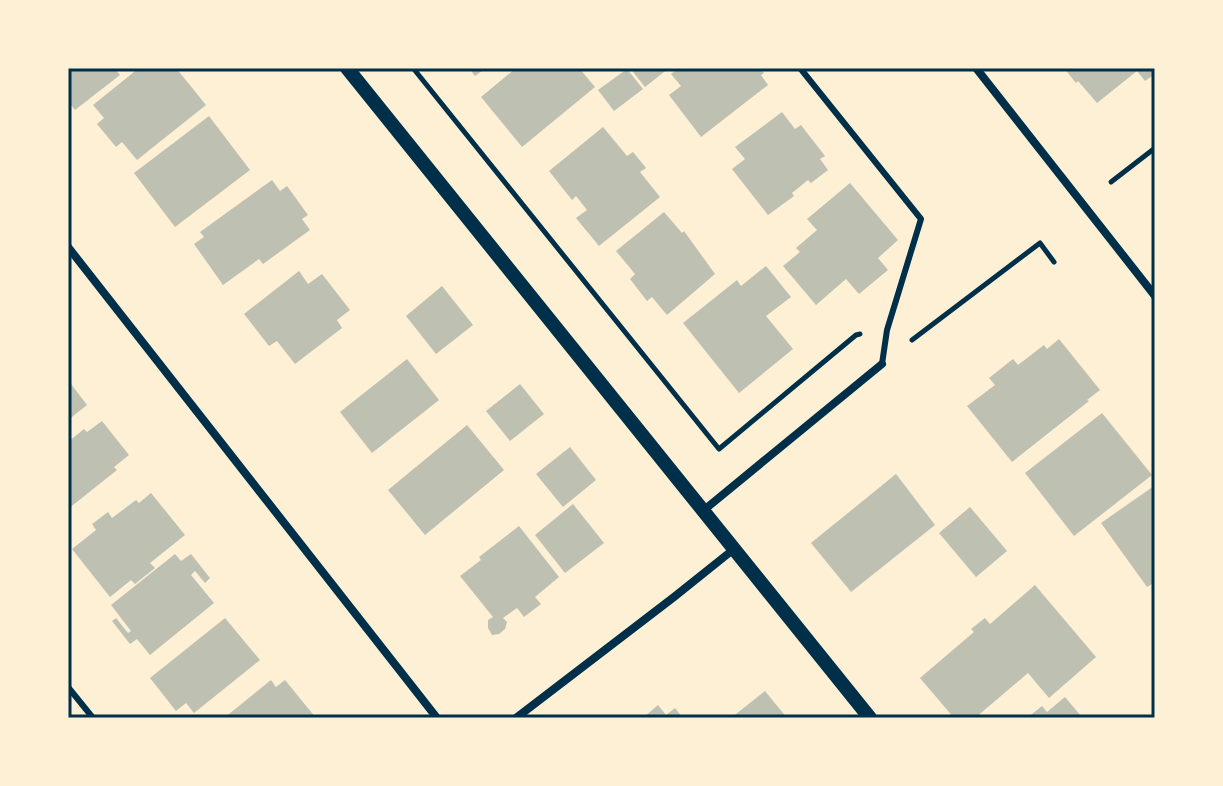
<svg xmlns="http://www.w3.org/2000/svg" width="1223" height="786" font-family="'Fira Sans',sans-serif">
  <rect width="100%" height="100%" fill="#fdf0d5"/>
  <g fill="#bec0b2">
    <path d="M 68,68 L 114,68 L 120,75 L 75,110 L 68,101 Z"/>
    <path d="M 139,68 L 176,68 L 206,105 L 137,160 L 122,142 L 116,147 L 97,124 L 104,118 L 93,105 Z"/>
    <path d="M 469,68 L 486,68 L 475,76 Z"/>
    <path d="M 516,68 L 579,68 L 595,87 L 522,147 L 481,97 Z"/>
    <path d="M 630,68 L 669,68 L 645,87 Z"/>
    <path d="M 679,68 L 760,68 L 764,73 L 761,75 L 768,85 L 701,137 L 669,95 L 681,86 L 671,74 Z"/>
    <path d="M 1064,68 L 1155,68 L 1155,74 L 1145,81 L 1137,71 L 1097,103 L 1078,81 L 1076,83 Z"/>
    <path d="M 627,69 L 643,89 L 614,111 L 598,90 Z"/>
    <path d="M 782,112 L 795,129 L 801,125 L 825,156 L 820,159 L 828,170 L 811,183 L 808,180 L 792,193 L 794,196 L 768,215 L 732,169 L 745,159 L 735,147 Z"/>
    <path d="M 209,116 L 250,170 L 175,227 L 134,173 Z"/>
    <path d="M 603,127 L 627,156 L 633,152 L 646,168 L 640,172 L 660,197 L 599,246 L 576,218 L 587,210 L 576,196 L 572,200 L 549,171 Z"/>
    <path d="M 272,180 L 280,191 L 287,186 L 308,215 L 302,219 L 310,230 L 263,264 L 259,259 L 223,285 L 194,244 L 204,237 L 200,232 Z"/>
    <path d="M 850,183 L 898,240 L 878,258 L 888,270 L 859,294 L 846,279 L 816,305 L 783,266 L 800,252 L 796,248 L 817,230 L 807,219 Z"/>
    <path d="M 664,212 L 682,233 L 684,231 L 715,274 L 667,315 L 652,297 L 647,301 L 630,279 L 635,274 L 616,251 Z"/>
    <path d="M 766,266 L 791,297 L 766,316 L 793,349 L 739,393 L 683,323 L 737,280 L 741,286 Z"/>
    <path d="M 299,271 L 308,284 L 322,274 L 350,310 L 337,320 L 342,328 L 295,364 L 277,341 L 269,346 L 244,314 Z"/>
    <path d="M 442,286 L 473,325 L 436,354 L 406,316 Z"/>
    <path d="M 1059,339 L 1100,390 L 1087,400 L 1089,401 L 1012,462 L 967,406 L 995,385 L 989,378 L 1013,359 L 1018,365 L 1044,345 L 1047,349 Z"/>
    <path d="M 407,359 L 439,400 L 372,453 L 340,412 Z"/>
    <path d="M 68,380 L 87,405 L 68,420 Z"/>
    <path d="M 520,384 L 544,414 L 510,441 L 486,411 Z"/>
    <path d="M 1102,413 L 1152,475 L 1074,536 L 1025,473 Z"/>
    <path d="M 102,421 L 129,455 L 114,467 L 117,470 L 68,509 L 68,442 L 84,429 L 87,432 Z"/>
    <path d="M 467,425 L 504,470 L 425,535 L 388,490 Z"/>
    <path d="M 570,447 L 596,480 L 563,507 L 536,474 Z"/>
    <path d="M 896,474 L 935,525 L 851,592 L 811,543 Z"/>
    <path d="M 1154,486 L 1155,582 L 1147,587 L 1101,523 Z"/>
    <path d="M 151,493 L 185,535 L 150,563 L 155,568 L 135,584 L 131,580 L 110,597 L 72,549 L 96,530 L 92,524 L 108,512 L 112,518 L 136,500 L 139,503 Z"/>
    <path d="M 573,504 L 604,543 L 565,573 L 535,535 Z"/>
    <path d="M 970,507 L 1007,551 L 976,577 L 939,533 Z"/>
    <path d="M 519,526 L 559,577 L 535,597 L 541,604 L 524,617 L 517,608 L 503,618 L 507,622 L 505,629 L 499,634 L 492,635 L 488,628 L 488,620 L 493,617 L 460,576 L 481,560 L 479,557 Z"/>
    <path d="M 175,554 L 181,561 L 191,554 L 210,578 L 205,583 L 195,571 L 191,575 L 214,603 L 150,655 L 137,639 L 130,644 L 112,621 L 116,618 L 128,633 L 131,631 L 111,605 Z"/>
    <path d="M 1035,585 L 1096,657 L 1049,698 L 1028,673 L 975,718 L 954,718 L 920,678 L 974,632 L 971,629 L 985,618 L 990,624 Z"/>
    <path d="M 225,618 L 260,660 L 194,713 L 186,703 L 176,711 L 150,678 Z"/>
    <path d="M 271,680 L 276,687 L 285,680 L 316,718 L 224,718 Z"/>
    <path d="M 765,691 L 787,718 L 731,718 Z"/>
    <path d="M 1065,697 L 1081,716 L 1078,718 L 1027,718 L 1042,706 L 1047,712 Z"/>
    <path d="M 658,705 L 666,715 L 675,708 L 683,718 L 643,718 Z"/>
  </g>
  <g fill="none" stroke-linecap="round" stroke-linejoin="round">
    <g stroke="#003049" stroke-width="5">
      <path d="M 413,68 L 719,449 L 856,335 L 860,334"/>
      <path d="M 1111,182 L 1155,148"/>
      <path d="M 912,340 L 1040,243 L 1054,262"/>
    </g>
    <g stroke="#003049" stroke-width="6">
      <path d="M 800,68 L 921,219 L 887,330 L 882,364"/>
      <path d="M 68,687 L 93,718"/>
    </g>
    <g stroke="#003049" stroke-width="8">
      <path d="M 976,68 L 1155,296"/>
      <path d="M 68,247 L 437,718"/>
      <path d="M 704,510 L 882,364"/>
      <path d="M 516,718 L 674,597 L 734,549"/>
    </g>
    <path stroke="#003049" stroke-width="14" d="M 347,68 L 870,718"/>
  </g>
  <rect width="1223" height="786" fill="none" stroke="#fdf0d5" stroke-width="140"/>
  <rect x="70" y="70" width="1083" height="646" fill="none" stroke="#003049" stroke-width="3"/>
</svg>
